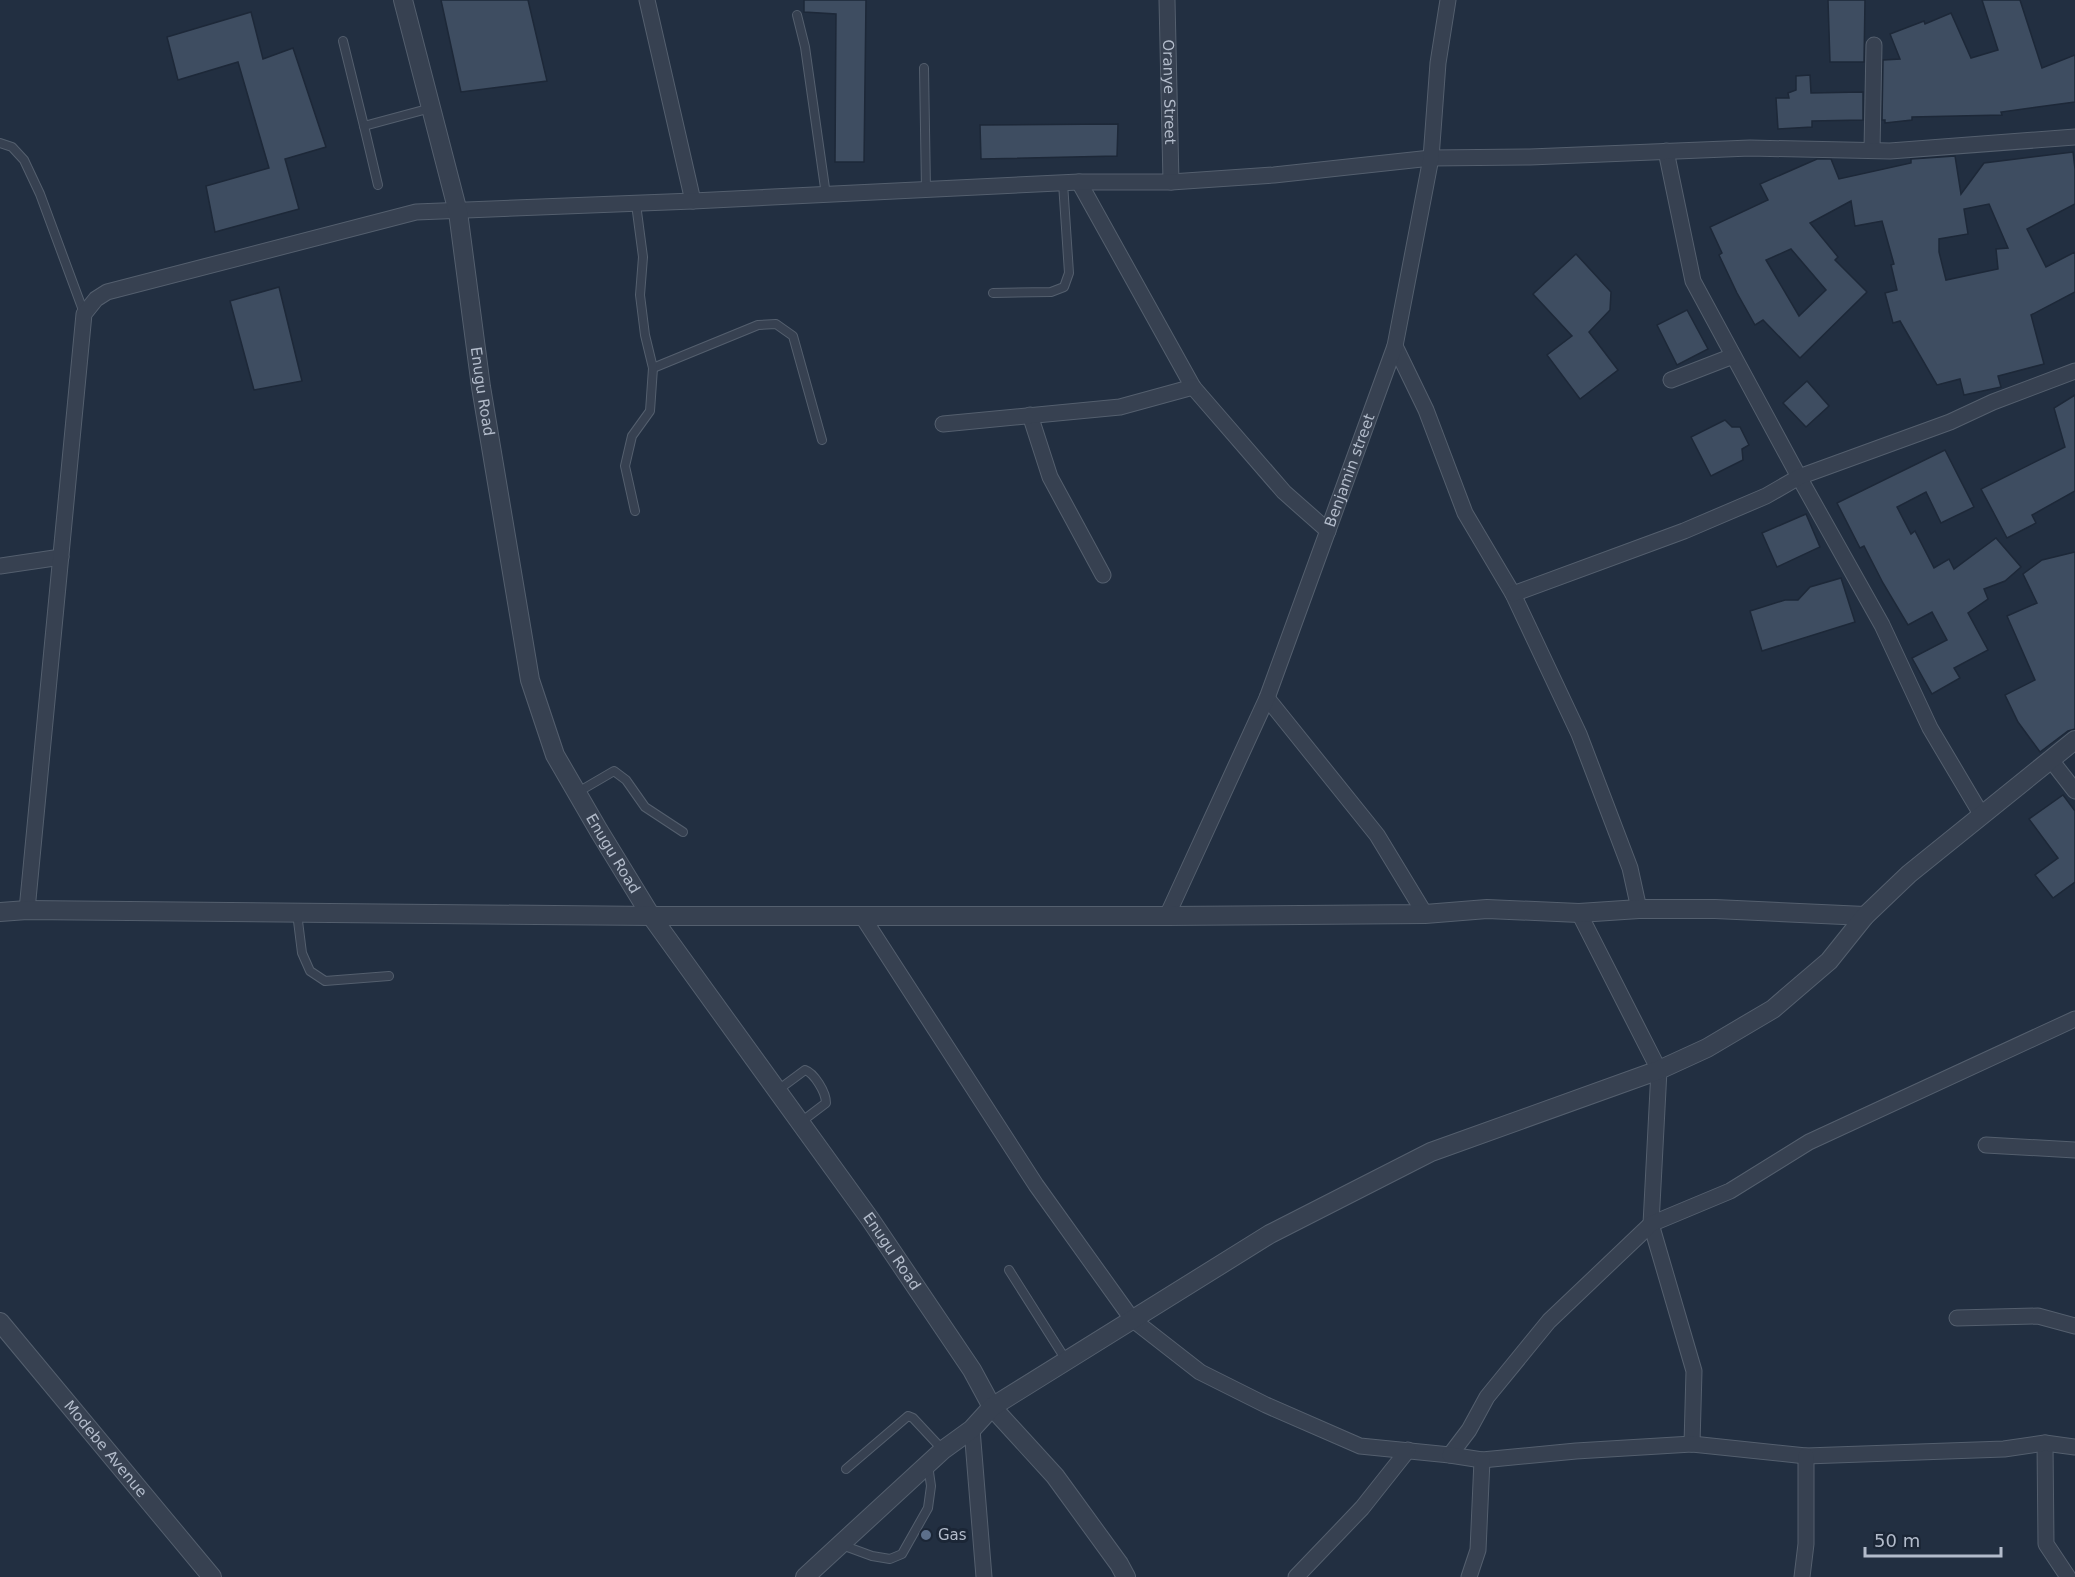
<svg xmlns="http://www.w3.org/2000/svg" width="2075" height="1577" font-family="'DejaVu Sans',sans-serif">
  <rect width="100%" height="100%" fill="#222f41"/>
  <g fill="#3e4d61" stroke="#1d2838" stroke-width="1.5" fill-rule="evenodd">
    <path d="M 441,0 L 528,0 L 547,81 L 461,92 Z"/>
    <path d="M 804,0 L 866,0 L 864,162 L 835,162 L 836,14 L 804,12 Z"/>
    <path d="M 1828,0 L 1865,0 L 1864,62 L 1830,62 Z"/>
    <path d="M 1982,0 L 2020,0 L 2042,68 L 2075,55 L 2075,102 L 2001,112 L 2002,115 L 1912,117 L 1912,120 L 1885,123 L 1885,120 L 1882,120 L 1883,60 L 1900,59 L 1890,34 L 1924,21 L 1925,24 L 1951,13 L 1971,58 L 1998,50 Z"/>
    <path d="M 251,12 L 263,59 L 293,48 L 326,147 L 285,159 L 299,209 L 215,232 L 206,186 L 269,168 L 238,62 L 178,80 L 167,37 Z"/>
    <path d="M 1810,75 L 1811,93 L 1863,92 L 1863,120 L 1812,121 L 1812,127 L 1778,129 L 1776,98 L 1789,98 L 1788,93 L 1796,90 L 1796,76 Z"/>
    <path d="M 1118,124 L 1117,156 L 981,159 L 980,125 Z"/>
    <path d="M 2073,152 L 2075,169 L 2075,204 L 2027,229 L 2046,267 L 2075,252 L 2075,292 L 2031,315 L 2044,364 L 1998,376 L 2001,387 L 1964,395 L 1960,379 L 1937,385 L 1900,321 L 1893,323 L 1885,293 L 1897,290 L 1891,265 L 1894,264 L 1882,221 L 1855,226 L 1851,201 L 1810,223 L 1838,257 L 1835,260 L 1867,292 L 1800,358 L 1763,320 L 1755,325 L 1737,293 L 1719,255 L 1722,253 L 1710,227 L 1768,200 L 1760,184 L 1817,159 L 1831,159 L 1839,179 L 1911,163 L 1911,159 L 1955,156 L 1961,194 L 1984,163 ZM 1989,204 L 2008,248 L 1996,249 L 1998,269 L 1946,280 L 1939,252 L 1939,239 L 1968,234 L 1964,209 ZM 1791,249 L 1826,290 L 1799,316 L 1766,260 Z"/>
    <path d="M 1576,254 L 1611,292 L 1610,310 L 1589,332 L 1618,370 L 1580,399 L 1547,355 L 1572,336 L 1533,294 Z"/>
    <path d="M 279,287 L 302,381 L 254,390 L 230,301 Z"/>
    <path d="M 1687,310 L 1708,349 L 1677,365 L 1657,325 Z"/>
    <path d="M 1807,381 L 1829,406 L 1806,427 L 1783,403 Z"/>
    <path d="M 2075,395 L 2075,491 L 2032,515 L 2036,523 L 2007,538 L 1981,489 L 2065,447 L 2054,408 Z"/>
    <path d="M 1725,420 L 1732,427 L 1740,427 L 1749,445 L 1742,449 L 1743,460 L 1711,476 L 1691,437 Z"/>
    <path d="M 1945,450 L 1974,507 L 1941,523 L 1926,492 L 1897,507 L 1911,534 L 1915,531 L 1934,568 L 1949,559 L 1954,569 L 1996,538 L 2021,567 L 2005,581 L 1984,589 L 1988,599 L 1968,613 L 1988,650 L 1954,668 L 1960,678 L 1932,694 L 1912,658 L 1947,640 L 1932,612 L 1908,625 L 1883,583 L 1864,546 L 1860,548 L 1837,503 Z"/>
    <path d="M 1806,514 L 1820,547 L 1777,567 L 1762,533 Z"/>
    <path d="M 2075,552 L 2075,729 L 2068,731 L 2040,752 L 2018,722 L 2005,695 L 2035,680 L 2007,616 L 2037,603 L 2023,574 L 2042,560 Z"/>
    <path d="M 1841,578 L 1855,622 L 1762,651 L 1750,611 L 1785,600 L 1798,600 L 1810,587 Z"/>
    <path d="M 2063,795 L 2075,811 L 2075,882 L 2053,898 L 2035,875 L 2058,858 L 2029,819 Z"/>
  </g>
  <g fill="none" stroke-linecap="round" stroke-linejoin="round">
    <g stroke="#545f6e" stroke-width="10">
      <g id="service">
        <path d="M 797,15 L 805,47 L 826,195"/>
        <path d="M 343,41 L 364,126"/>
        <path d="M 924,68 L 926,190"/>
        <path d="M 0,143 L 12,147 L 24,160 L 40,194 L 84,313"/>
        <path d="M 378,185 L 364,126 L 431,108"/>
        <path d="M 993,293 L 1051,292 L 1064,287 L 1069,273 L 1063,183"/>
        <path d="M 653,368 L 758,325 L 776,324 L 793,336 L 822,440"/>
        <path d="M 635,511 L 625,466 L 632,436 L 650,411 L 653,368 L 645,335 L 640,295 L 643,257 L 636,204"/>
        <path d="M 578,792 L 614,771 L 626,780 L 645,807 L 683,832"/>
        <path d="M 297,913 L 302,953 L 310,971 L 325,981 L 389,976"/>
        <path d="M 778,1090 L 805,1070 C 814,1073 826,1092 826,1103 L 801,1122"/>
        <path d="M 1009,1270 L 1066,1360"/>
        <path d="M 846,1469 L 908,1416 L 913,1418 L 942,1449"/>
        <path d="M 842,1545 L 872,1556 L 890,1559 L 902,1554 L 928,1508 L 931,1486 L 928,1465"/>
      </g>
    </g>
    <g stroke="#545f6e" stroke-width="17">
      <g id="minor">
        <path d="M 647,0 L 693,201"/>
        <path id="s1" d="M 1167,0 L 1171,182"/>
        <path d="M 1872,150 L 1874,45"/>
        <path d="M 1666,151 L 1693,281 L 1799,477 L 1882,625 L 1930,728 L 1981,814"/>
        <path d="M 1079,182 L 1193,387 L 1284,492 L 1328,531"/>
        <path d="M 1395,346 L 1426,410 L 1465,513 L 1513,594 L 1579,734 L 1630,868 L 1639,909"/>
        <path d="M 1671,380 L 1733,356"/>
        <path d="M 1030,415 L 1050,477 L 1103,575"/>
        <path d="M 943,424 L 1120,407 L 1193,387"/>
        <path d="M 0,566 L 61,557"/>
        <path d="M 1513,594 L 1684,531 L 1766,496 L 1799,477 L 1950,422 L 1993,402 L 2075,371"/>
        <path d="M 1267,698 L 1377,835 L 1425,914"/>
        <path d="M 2051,760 L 2075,791"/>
        <path d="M 27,910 L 84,314 L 96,299 L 107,292 L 416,212 L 693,201 L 1079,182 L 1171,182 L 1274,175 L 1431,158 L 1530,157 L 1750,148 L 1890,151 L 2075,137"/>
        <path d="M 1579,913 L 1659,1070 L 1651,1224 L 1694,1371 L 1692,1444"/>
        <path d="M 862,916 L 1036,1185 L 1132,1319 L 1200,1372 L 1266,1405 L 1360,1446 L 1450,1455 L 1469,1430 L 1487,1397 L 1549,1321 L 1651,1224 L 1730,1191 L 1809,1142 L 2075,1019"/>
        <path id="s2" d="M 1167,916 L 1267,698 L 1395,346 L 1431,158 L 1438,63 L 1448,0"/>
        <path d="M 1986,1145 L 2075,1150"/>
        <path d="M 1957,1318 L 2038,1316 L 2075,1326"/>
        <path d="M 972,1429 L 984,1577"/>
        <path d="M 2045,1443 L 2046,1544 L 2068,1577"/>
        <path d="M 1450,1455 L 1482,1460 L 1576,1451 L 1692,1444 L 1806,1456 L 2004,1449 L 2045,1443 L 2075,1447"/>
        <path d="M 1296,1577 L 1362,1508 L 1408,1450"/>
        <path d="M 1469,1577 L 1478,1550 L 1482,1460"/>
        <path d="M 1802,1577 L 1806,1544 L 1806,1456"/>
      </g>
    </g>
    <g stroke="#545f6e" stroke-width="20">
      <g id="tertiary">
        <path id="s3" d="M 403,0 L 458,212 L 481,387 L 530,680 L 555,755 L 599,831 L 651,916 L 870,1219 L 972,1370 L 992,1407 L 1055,1476 L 1119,1564 L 1126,1577"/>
        <path d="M 0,912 L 27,910 L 651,916 L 1167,916 L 1425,914 L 1487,909 L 1579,913 L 1639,909 L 1715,909 L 1865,916"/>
        <path id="s4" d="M 0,1322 L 212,1577"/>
        <path d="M 805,1577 L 943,1450 L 972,1429 L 992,1407 L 1270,1234 L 1431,1152 L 1659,1070 L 1707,1048 L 1773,1009 L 1829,961 L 1865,916 L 1909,874 L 2075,740"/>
      </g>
    </g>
    <use href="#service" stroke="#374151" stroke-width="8"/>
    <use href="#minor" stroke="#374151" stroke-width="15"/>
    <use href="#tertiary" stroke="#374151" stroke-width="18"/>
  </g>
  <circle fill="#5c6f8a" stroke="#1b2636" stroke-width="2" cx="926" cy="1535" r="6"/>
  <g text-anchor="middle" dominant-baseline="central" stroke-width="6" stroke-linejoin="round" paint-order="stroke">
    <g font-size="15" fill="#b3bccb" stroke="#1b2636">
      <text stroke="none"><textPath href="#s1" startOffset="92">Oranye Street</textPath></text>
      <text stroke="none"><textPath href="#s3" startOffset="400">Enugu Road</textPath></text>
      <text stroke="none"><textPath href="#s2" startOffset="482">Benjamin street</textPath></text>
      <text stroke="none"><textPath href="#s3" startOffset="886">Enugu Road</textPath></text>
      <text stroke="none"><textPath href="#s3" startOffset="1372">Enugu Road</textPath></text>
      <text stroke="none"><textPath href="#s4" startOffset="165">Modebe Avenue</textPath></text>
    </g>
    <g font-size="15" fill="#b3bccb" stroke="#1b2636" text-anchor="start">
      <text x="938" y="1535">Gas</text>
    </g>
  </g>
  <path d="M1865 1547v9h136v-9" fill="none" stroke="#b3bccb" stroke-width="3"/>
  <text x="1874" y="1547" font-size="18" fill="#b3bccb" stroke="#1b2636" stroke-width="4.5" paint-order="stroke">50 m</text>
</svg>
